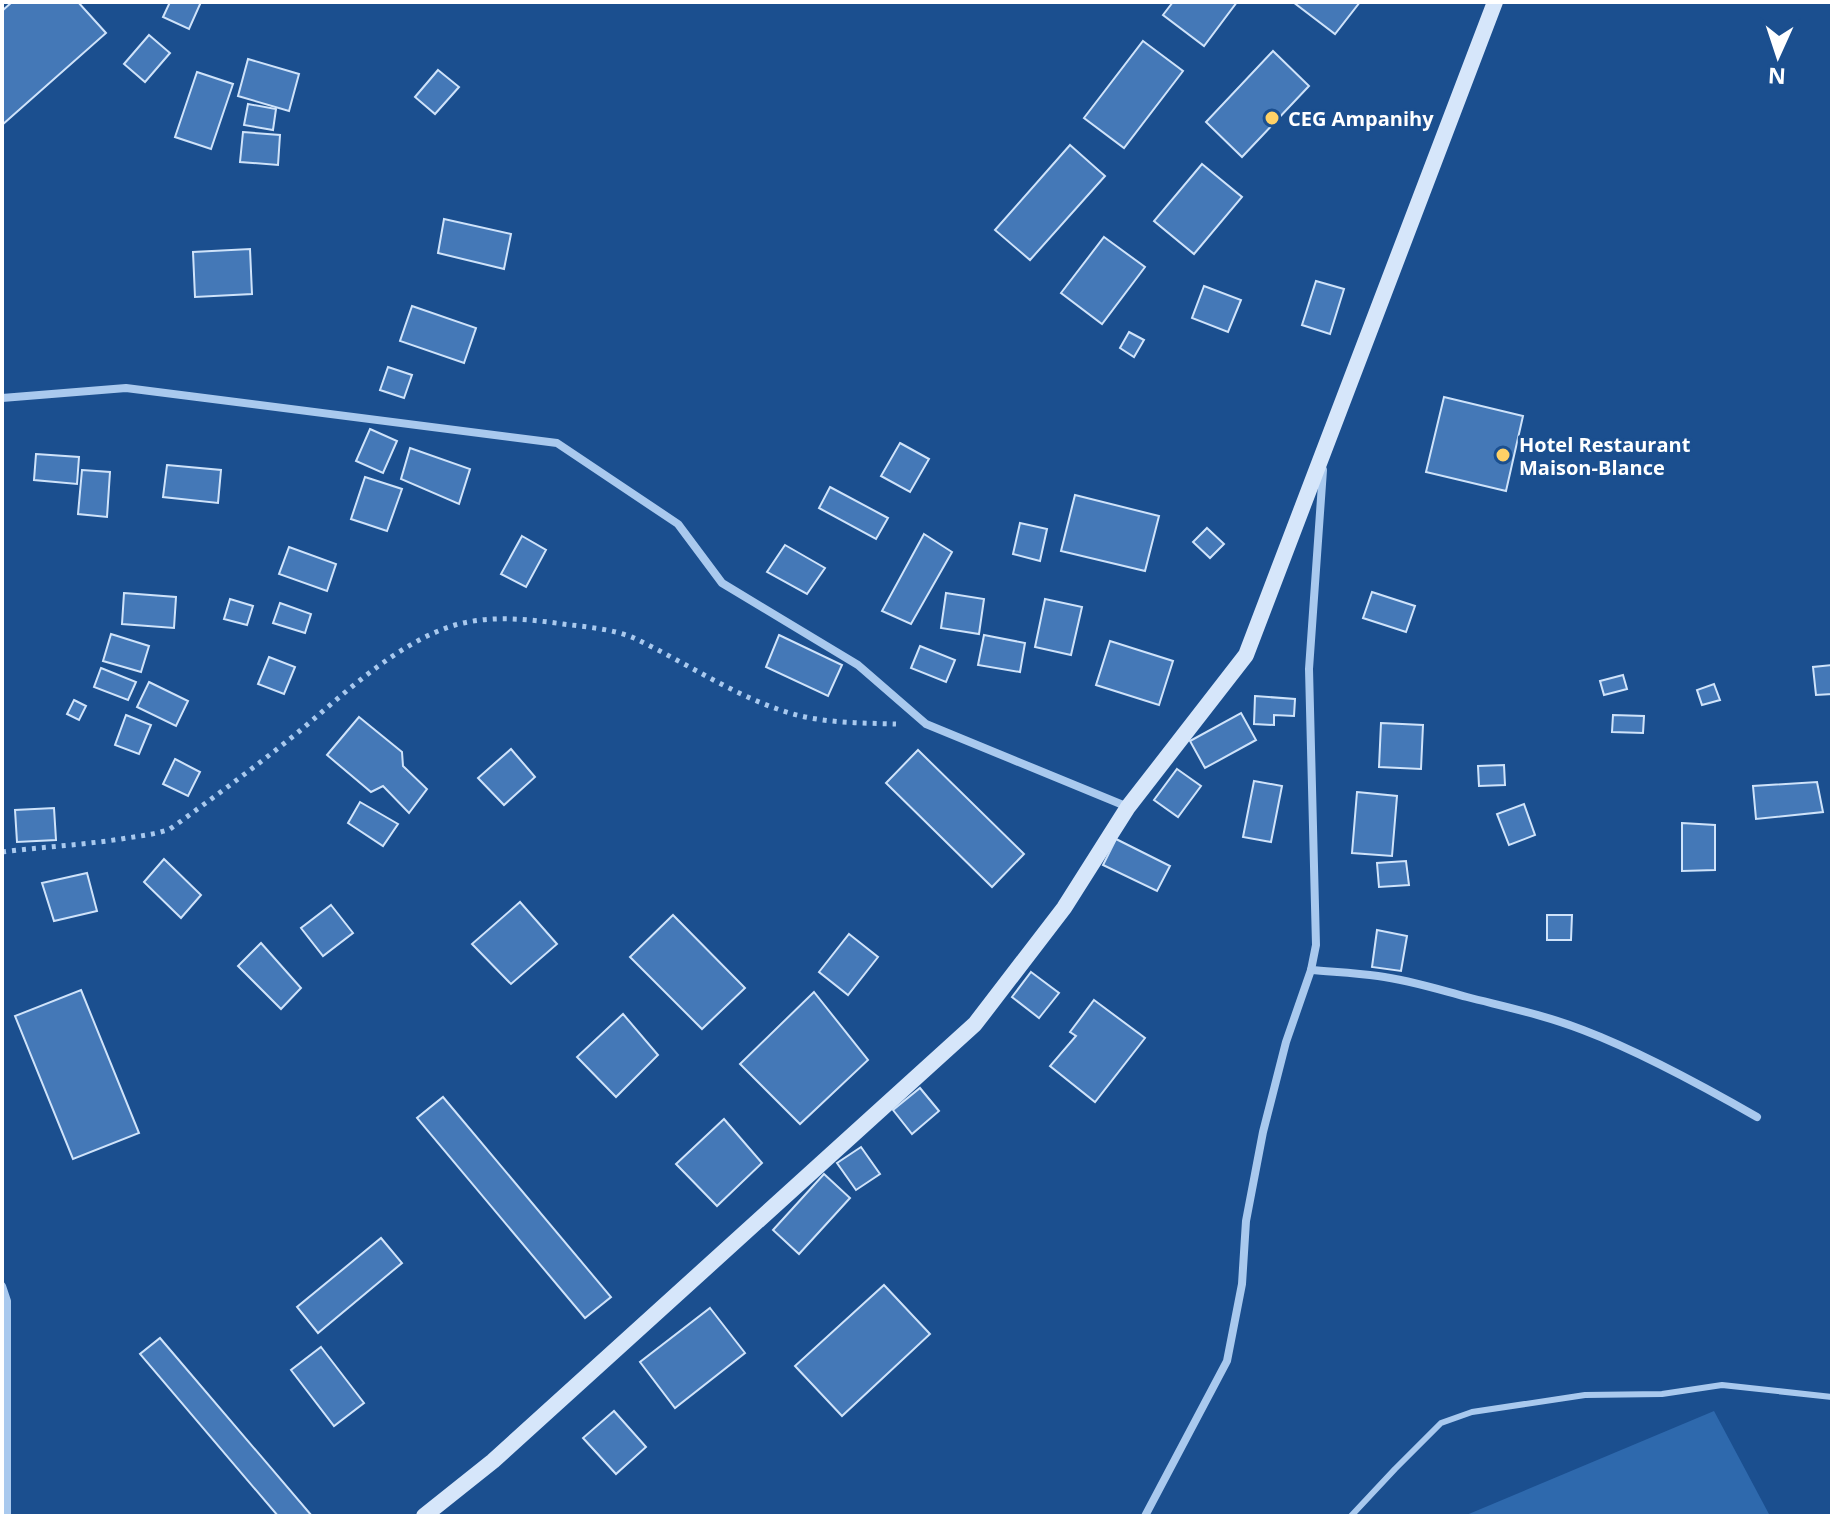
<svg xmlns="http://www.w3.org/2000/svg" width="1834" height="1518" font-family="'Open Sans',sans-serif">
  <rect width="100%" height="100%" fill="#1b4f8f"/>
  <path fill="#2e69ad" d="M 1714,1411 L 1770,1516 L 1464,1516 Z"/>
  <g fill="#4478b7" stroke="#cfe3fa" stroke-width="2">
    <path d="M 12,2 L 78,2 L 106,33 L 2,125 L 2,11 Z"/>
    <path d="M 170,2 L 201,2 L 189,29 L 163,17 Z"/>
    <path d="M 1173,2 L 1237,2 L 1204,46 L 1163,15 Z"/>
    <path d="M 1293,2 L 1360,2 L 1335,34 Z"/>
    <path d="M 149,35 L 170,53 L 145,82 L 124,64 Z"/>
    <path d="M 1143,41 L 1183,71 L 1124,148 L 1084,118 Z"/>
    <path d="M 1273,51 L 1309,86 L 1242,157 L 1206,122 Z"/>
    <path d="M 248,59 L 299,74 L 289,111 L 238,96 Z"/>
    <path d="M 438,70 L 459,87 L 435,114 L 415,97 Z"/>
    <path d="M 197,72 L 233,84 L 211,149 L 175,137 Z"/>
    <path d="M 248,104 L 276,109 L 273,130 L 244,125 Z"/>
    <path d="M 243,132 L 280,135 L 278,165 L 240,162 Z"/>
    <path d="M 1070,145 L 1105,176 L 1030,260 L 995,230 Z"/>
    <path d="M 1202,164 L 1242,197 L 1194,254 L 1154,221 Z"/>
    <path d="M 444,219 L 511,234 L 504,269 L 438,253 Z"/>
    <path d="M 1104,237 L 1145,267 L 1102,324 L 1061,293 Z"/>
    <path d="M 250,249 L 252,294 L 195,297 L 193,252 Z"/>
    <path d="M 1316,281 L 1344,289 L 1330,334 L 1302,325 Z"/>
    <path d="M 1204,286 L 1241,300 L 1228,332 L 1192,318 Z"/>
    <path d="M 412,306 L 476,328 L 464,363 L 400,341 Z"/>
    <path d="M 1129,332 L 1144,340 L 1134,357 L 1120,348 Z"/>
    <path d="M 388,367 L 412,375 L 404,398 L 380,390 Z"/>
    <path d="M 1444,397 L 1523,416 L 1506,491 L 1426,472 Z"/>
    <path d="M 370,429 L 397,441 L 383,473 L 356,461 Z"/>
    <path d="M 900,443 L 929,459 L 910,492 L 881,476 Z"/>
    <path d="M 410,448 L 470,469 L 459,504 L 401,479 Z"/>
    <path d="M 36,454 L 79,457 L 77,484 L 34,480 Z"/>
    <path d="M 167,465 L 221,470 L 218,503 L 163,497 Z"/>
    <path d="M 82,470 L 110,472 L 107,517 L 78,514 Z"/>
    <path d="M 365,477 L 402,489 L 387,531 L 351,519 Z"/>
    <path d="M 830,487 L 888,518 L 876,539 L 819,508 Z"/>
    <path d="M 1075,495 L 1159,516 L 1145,571 L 1061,551 Z"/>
    <path d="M 1020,523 L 1047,529 L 1040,561 L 1013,554 Z"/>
    <path d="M 1207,528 L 1224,544 L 1210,558 L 1193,542 Z"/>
    <path d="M 924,534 L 952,552 L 911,624 L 882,611 Z"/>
    <path d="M 522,536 L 546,550 L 526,587 L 501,574 Z"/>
    <path d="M 785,545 L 825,568 L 807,594 L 767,572 Z"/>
    <path d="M 289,547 L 336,564 L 327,591 L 279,574 Z"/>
    <path d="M 1372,592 L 1415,606 L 1406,632 L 1363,618 Z"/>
    <path d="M 124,593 L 176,597 L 174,628 L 122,624 Z"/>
    <path d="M 946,593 L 984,599 L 979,634 L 941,628 Z"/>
    <path d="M 230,599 L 253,606 L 247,625 L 224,619 Z"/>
    <path d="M 1045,599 L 1082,607 L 1071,655 L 1035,647 Z"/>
    <path d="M 280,603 L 311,614 L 305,633 L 273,623 Z"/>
    <path d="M 111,634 L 149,646 L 141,672 L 103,661 Z"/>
    <path d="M 779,635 L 842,665 L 828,696 L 766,667 Z"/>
    <path d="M 984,635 L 1025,643 L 1020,672 L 978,665 Z"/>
    <path d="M 1110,641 L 1173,661 L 1159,705 L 1096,685 Z"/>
    <path d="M 920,646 L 955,660 L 946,682 L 911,668 Z"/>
    <path d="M 269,657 L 295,667 L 284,694 L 258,684 Z"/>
    <path d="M 1832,665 L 1832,694 L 1816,695 L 1813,667 Z"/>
    <path d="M 101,668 L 136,682 L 128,700 L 94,687 Z"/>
    <path d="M 1623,675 L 1627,689 L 1604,695 L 1600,681 Z"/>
    <path d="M 149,682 L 188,701 L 176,726 L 137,707 Z"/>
    <path d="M 1714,684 L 1720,700 L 1702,705 L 1697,690 Z"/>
    <path d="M 1255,696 L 1295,699 L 1294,716 L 1274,715 L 1274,725 L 1254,724 Z"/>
    <path d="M 74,700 L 86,706 L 79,720 L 67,714 Z"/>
    <path d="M 1241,713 L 1256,740 L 1205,768 L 1190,741 Z"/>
    <path d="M 126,715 L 151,725 L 139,754 L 115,745 Z"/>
    <path d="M 1613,715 L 1644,716 L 1643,733 L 1612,732 Z"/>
    <path d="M 359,717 L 402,752 L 403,766 L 427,789 L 409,813 L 383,786 L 371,792 L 327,755 Z"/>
    <path d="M 1381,723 L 1423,725 L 1421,769 L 1379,767 Z"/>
    <path d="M 511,749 L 535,777 L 504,805 L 478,778 Z"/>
    <path d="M 918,750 L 1024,854 L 992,887 L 886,783 Z"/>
    <path d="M 175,759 L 200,772 L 188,796 L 163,784 Z"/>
    <path d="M 1504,765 L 1505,785 L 1479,786 L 1478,766 Z"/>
    <path d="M 1177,769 L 1201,786 L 1178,817 L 1154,800 Z"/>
    <path d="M 1254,781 L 1282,786 L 1271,842 L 1243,837 Z"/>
    <path d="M 1817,782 L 1823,812 L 1756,819 L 1753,786 Z"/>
    <path d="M 1357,792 L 1397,796 L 1392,856 L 1352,853 Z"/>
    <path d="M 360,802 L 398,824 L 383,846 L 348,823 Z"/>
    <path d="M 1524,804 L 1535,835 L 1509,845 L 1497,814 Z"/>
    <path d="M 54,808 L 56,840 L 17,842 L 15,810 Z"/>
    <path d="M 1682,823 L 1715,825 L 1715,870 L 1682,871 Z"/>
    <path d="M 1116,839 L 1170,866 L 1157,891 L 1103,865 Z"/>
    <path d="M 164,859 L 201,895 L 181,918 L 144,882 Z"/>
    <path d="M 1406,861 L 1409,885 L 1379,887 L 1377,863 Z"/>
    <path d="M 87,873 L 97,911 L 54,921 L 42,883 Z"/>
    <path d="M 520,902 L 557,944 L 511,984 L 472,944 Z"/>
    <path d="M 331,905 L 353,933 L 323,956 L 301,928 Z"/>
    <path d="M 673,915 L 745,988 L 702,1029 L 630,957 Z"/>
    <path d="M 1547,915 L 1572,915 L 1571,940 L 1547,940 Z"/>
    <path d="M 1377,930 L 1407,936 L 1401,971 L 1372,967 Z"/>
    <path d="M 849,934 L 878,957 L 848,995 L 819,972 Z"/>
    <path d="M 261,943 L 301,988 L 281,1009 L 238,966 Z"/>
    <path d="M 1031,972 L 1059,993 L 1039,1018 L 1012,997 Z"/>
    <path d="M 81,990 L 139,1133 L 73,1159 L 15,1016 Z"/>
    <path d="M 814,992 L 868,1060 L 800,1124 L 740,1064 Z"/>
    <path d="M 1094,1000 L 1145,1038 L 1095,1102 L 1050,1066 L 1076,1036 L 1070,1032 Z"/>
    <path d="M 623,1014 L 658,1055 L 616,1097 L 577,1057 Z"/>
    <path d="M 920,1088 L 939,1111 L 912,1134 L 893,1110 Z"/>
    <path d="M 443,1097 L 611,1297 L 585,1318 L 417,1118 Z"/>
    <path d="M 724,1119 L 762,1163 L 717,1206 L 676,1164 Z"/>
    <path d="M 861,1147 L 880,1174 L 856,1190 L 837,1163 Z"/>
    <path d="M 824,1174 L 850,1198 L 799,1254 L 773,1230 Z"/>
    <path d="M 381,1238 L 402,1263 L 318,1333 L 297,1307 Z"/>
    <path d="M 884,1285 L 930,1334 L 842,1416 L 795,1366 Z"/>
    <path d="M 710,1308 L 745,1353 L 675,1408 L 640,1362 Z"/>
    <path d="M 160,1338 L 312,1516 L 278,1516 L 140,1354 Z"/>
    <path d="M 321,1347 L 364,1403 L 334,1426 L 291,1370 Z"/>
    <path d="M 614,1411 L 646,1447 L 616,1474 L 583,1438 Z"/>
  </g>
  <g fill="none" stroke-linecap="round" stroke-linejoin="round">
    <path stroke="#a9c9ee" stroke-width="5" stroke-dasharray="4 6" stroke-linecap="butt" d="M 2,852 C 42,847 81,845 121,839 C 138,836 154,835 170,829 C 213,798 255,767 296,734 C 343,695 396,643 455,625 C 491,615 527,619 563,624 C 587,627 613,629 634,638 C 687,663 737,698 793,714 C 825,723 862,723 896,724"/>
    <path stroke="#a9c9ee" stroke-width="6" d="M 1351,1516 L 1395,1469 L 1441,1423 L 1472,1412 L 1585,1395 L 1662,1394 L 1722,1385 L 1832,1397"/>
    <g stroke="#a9c9ee" stroke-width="8">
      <path d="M 2,398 L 126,388 L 557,443 L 678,524 L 722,583 L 858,665 L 926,724 L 1128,807"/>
      <path d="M 1311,970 C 1333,972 1356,973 1378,976 C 1409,980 1437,989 1467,997 C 1506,1007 1545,1015 1583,1030 C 1641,1052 1703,1086 1757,1117"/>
      <path d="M 2,1286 L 7,1301 L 7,1516"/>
      <path d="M 1145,1516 L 1227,1361 L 1242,1284 L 1246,1221 L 1263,1132 L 1286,1042 L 1311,970 L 1316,945 L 1309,669 L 1323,470"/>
    </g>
    <path stroke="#d6e6fa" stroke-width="16" d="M 424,1516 L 493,1461 L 975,1024 L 1064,908 L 1128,807 L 1246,655 L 1495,2"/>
  </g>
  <g fill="#ffd166" stroke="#1b4f8f" stroke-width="3">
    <circle cx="1272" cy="118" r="8"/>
    <circle cx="1503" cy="455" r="8"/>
  </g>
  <g text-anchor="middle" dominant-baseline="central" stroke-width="6" stroke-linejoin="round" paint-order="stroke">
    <g font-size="20" font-weight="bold" fill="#fff" stroke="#1b4f8f" text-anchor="start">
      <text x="1288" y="118">CEG Ampanihy</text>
      <text x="1519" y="444">Hotel Restaurant<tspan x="1519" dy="23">Maison-Blance</tspan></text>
    </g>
  </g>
  <rect width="1834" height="1518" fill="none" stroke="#ffffff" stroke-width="8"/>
  <g transform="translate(1778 56) rotate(183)" stroke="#1b4f8f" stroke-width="6" paint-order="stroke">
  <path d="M0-6L14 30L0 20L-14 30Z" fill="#ffffff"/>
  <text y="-12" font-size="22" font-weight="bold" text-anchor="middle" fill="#ffffff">N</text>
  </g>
</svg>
